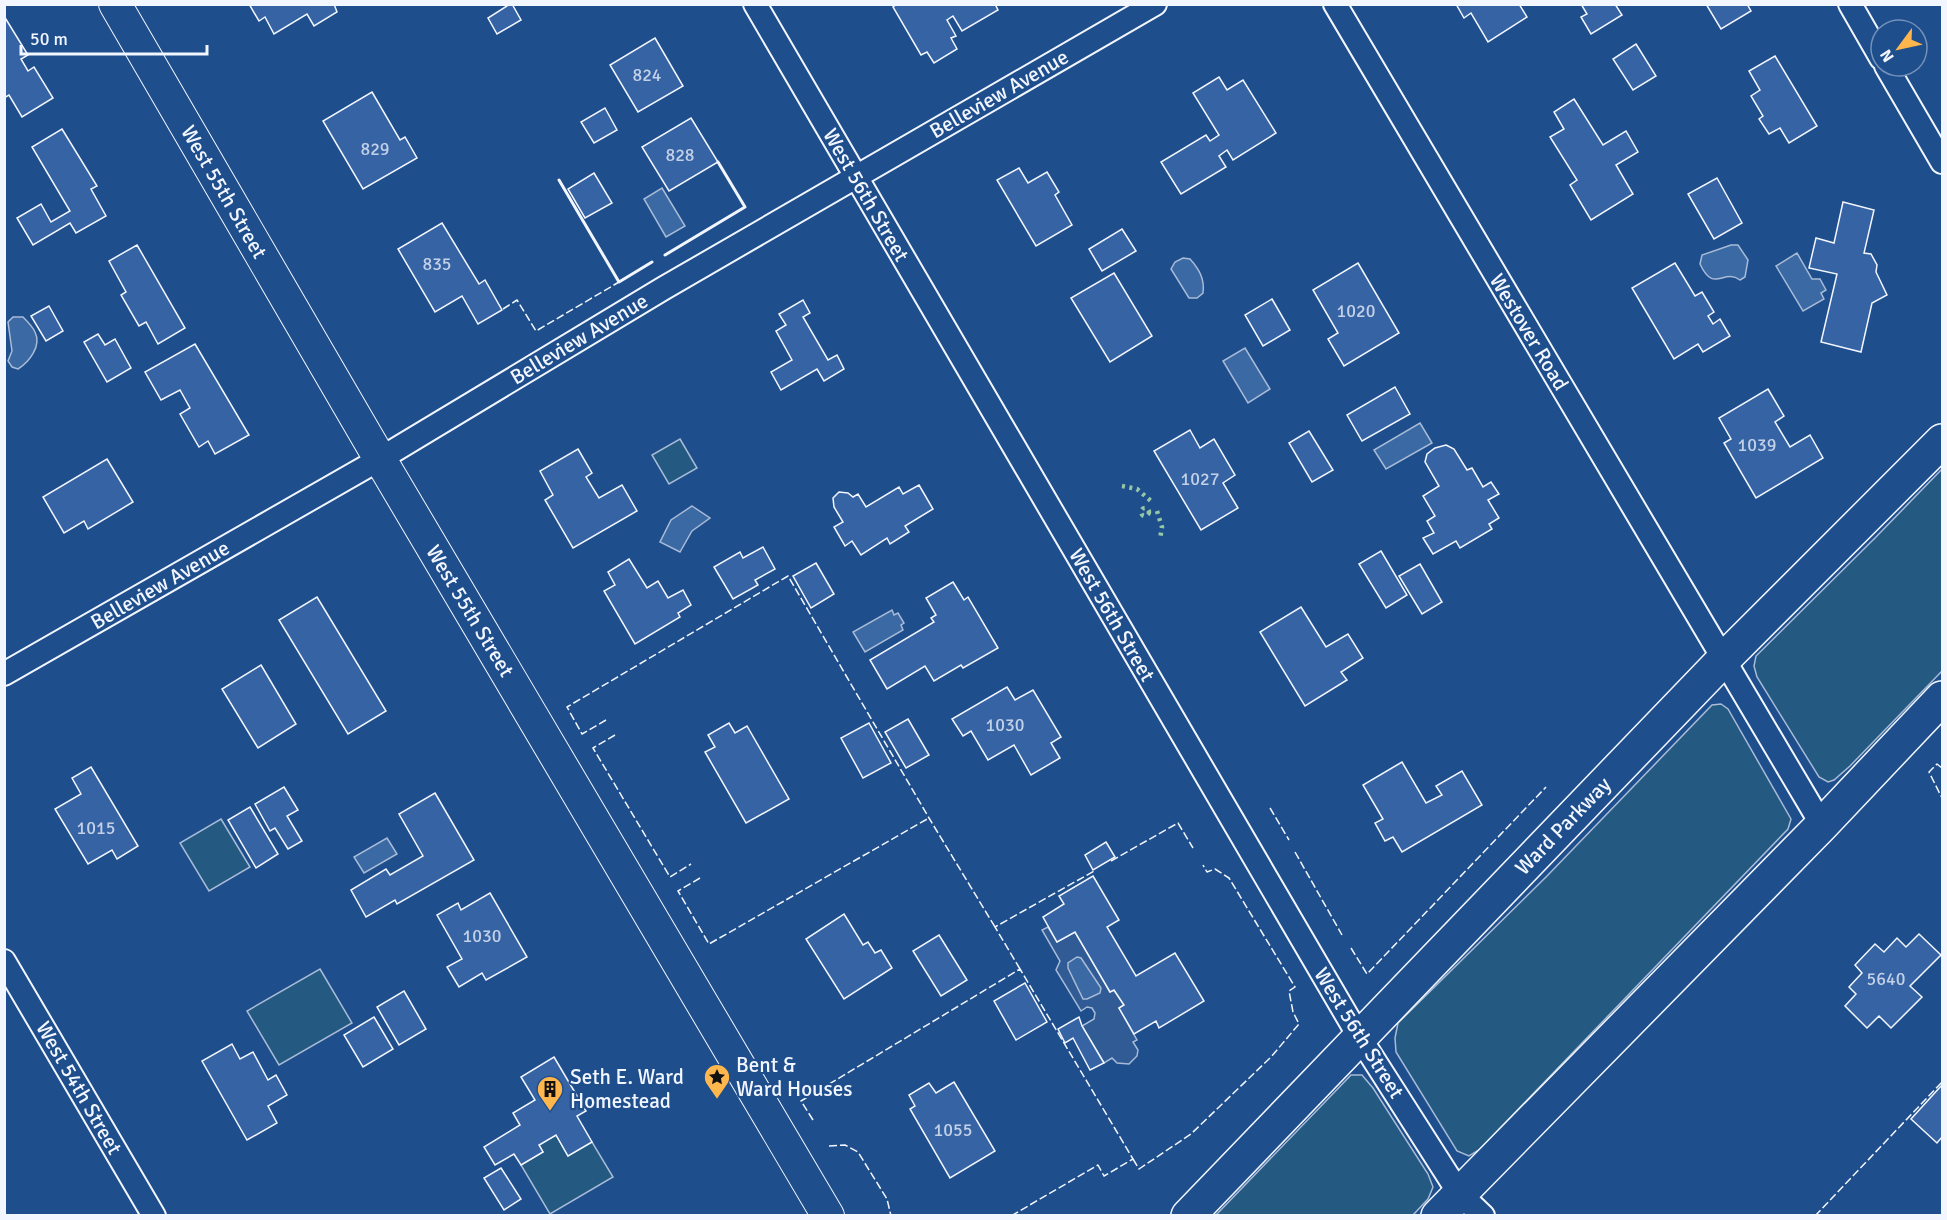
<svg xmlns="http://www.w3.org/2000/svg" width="1947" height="1220" font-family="Signika,sans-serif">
  <rect width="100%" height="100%" fill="#1f4e8c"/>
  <g fill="#245a82" stroke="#a8bbd7" stroke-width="1.5">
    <path d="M 680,439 L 697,468 L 669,484 L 652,455 Z"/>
    <path d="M 1942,469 L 1942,671 L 1850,766 L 1834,780 L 1828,782 L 1819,777 L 1757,677 L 1754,666 L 1756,656 L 1876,537 Z"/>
    <path d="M 1721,704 L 1728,709 L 1791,819 L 1788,829 L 1479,1150 L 1469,1156 L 1457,1151 L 1396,1052 L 1395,1038 L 1398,1023 L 1547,876 L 1712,705 Z"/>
    <path d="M 221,819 L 250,867 L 209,891 L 180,843 Z"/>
    <path d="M 320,969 L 352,1023 L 279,1065 L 247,1011 Z"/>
    <path d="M 1351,1075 L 1362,1075 L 1373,1088 L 1428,1174 L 1433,1187 L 1428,1199 L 1413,1215 L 1216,1215 Z"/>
    <path d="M 556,1135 L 568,1156 L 592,1142 L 613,1177 L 550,1214 L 521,1165 L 543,1152 L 539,1145 Z"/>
  </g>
  <path fill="#305b95" stroke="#a8bbd7" stroke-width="1.5" d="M 1048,927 L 1057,942 L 1075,932 L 1110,992 L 1114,990 L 1124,1005 L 1119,1008 L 1137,1040 L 1133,1042 L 1138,1050 L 1137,1056 L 1129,1064 L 1117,1063 L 1112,1058 L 1104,1063 L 1082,1026 L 1094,1019 L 1095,1013 L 1092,1008 L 1087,1007 L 1081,1011 L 1056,970 L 1060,961 L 1042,930 Z"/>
  <g fill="#3b69a3" stroke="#a8bbd7" stroke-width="1.5">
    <path d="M 662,188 L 685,226 L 666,237 L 644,199 Z"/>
    <path d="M 1731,245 L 1738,245 L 1748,260 L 1745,277 L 1740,280 C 1723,268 1714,294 1700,264 L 1702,255 Z"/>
    <path d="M 1797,253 L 1812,279 L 1820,279 L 1826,290 L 1821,293 L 1824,299 L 1803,311 L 1776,266 Z"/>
    <path d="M 1183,258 L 1190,259 C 1199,269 1205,279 1203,293 L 1197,298 L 1189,298 L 1171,269 L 1175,262 Z"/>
    <path d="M 13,317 L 23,317 C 27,321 33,327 35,332 C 42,346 29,362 18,369 L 12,367 L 8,361 L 12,351 L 8,322 Z"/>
    <path d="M 1245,348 L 1270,389 L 1248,403 L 1223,361 Z"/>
    <path d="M 1420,423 L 1432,443 L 1386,469 L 1374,450 Z"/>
    <path d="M 692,506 L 710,518 L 692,531 L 680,552 L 660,542 L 671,520 Z"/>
    <path d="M 892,610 L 894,615 L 898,613 L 904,623 L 901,625 L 903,630 L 865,652 L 853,632 Z"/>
    <path d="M 387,838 L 397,854 L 364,873 L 354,857 Z"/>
    <path d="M 1077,957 L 1081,958 L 1101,988 L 1100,993 L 1087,999 L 1083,999 L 1068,968 L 1068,963 Z"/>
  </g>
  <g fill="#3563a3" stroke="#f2f6ff" stroke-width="1.5">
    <path d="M 249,4 L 334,4 L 337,12 L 314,26 L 307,14 L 274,34 L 265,17 L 259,21 Z"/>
    <path d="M 510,4 L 512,4 L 521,20 L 497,34 L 488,18 Z"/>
    <path d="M 897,4 L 995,4 L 998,10 L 962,31 L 953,16 L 947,20 L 956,36 L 951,38 L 957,49 L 934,63 L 927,52 L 921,55 L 893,7 Z"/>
    <path d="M 1456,4 L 1519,4 L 1527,17 L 1488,42 L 1471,13 L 1464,18 Z"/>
    <path d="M 1581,4 L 1615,4 L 1622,15 L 1591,34 L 1581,17 L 1587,14 Z"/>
    <path d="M 1706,4 L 1747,4 L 1751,11 L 1721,29 Z"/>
    <path d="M 4,16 L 28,55 L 21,59 L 28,71 L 34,67 L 53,98 L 22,117 L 9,95 L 4,98 Z"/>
    <path d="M 655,38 L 683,86 L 638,112 L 610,65 Z"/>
    <path d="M 1636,44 L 1656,76 L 1633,90 L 1613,59 Z"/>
    <path d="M 1775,56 L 1817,126 L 1789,143 L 1780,128 L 1769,134 L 1759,119 L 1763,116 L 1751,96 L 1760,90 L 1749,71 Z"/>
    <path d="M 1219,77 L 1227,90 L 1243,80 L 1276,133 L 1233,160 L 1227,150 L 1219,156 L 1226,167 L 1181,194 L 1161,162 L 1206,135 L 1210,141 L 1219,135 L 1193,93 Z"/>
    <path d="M 372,92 L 400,140 L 405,137 L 417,158 L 363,189 L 323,121 Z"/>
    <path d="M 1574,99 L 1603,145 L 1626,131 L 1638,152 L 1616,165 L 1633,194 L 1591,220 L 1570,185 L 1577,180 L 1550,137 L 1564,129 L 1554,112 Z"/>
    <path d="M 605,108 L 617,130 L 594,143 L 581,122 Z"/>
    <path d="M 691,118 L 718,162 L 669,191 L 642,147 Z"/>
    <path d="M 62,129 L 97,186 L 91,189 L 106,216 L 76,233 L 70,223 L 33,245 L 17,218 L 41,204 L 51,222 L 70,211 L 32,147 Z"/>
    <path d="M 1019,168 L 1028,183 L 1047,172 L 1059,192 L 1055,195 L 1072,225 L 1036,246 L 997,180 Z"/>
    <path d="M 594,173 L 612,203 L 585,218 L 568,189 Z"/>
    <path d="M 1717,178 L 1742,223 L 1714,239 L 1688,194 Z"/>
    <path d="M 1843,202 L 1874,210 L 1864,253 L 1871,254 L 1877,265 L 1876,272 L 1887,295 L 1872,303 L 1861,352 L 1821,342 L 1837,274 L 1809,268 L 1816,238 L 1834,243 Z"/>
    <path d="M 442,223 L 479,284 L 485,280 L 502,310 L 478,324 L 462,296 L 435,312 L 398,249 Z"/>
    <path d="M 1122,229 L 1136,251 L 1102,271 L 1089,249 Z"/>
    <path d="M 137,245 L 185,328 L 158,344 L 146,322 L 139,326 L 121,295 L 126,292 L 109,261 Z"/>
    <path d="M 1358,263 L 1399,333 L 1344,366 L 1328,339 L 1338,333 L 1313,290 Z"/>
    <path d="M 1675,263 L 1695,296 L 1702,292 L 1714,312 L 1708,316 L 1713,324 L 1720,319 L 1730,336 L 1703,352 L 1698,344 L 1674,359 L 1632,288 Z"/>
    <path d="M 1114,273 L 1152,336 L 1110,362 L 1071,298 Z"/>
    <path d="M 1272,299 L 1290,330 L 1263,346 L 1245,315 Z"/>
    <path d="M 803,300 L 810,313 L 803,317 L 828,360 L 837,355 L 844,369 L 824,381 L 817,369 L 781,390 L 771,372 L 792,360 L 776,331 L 786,325 L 779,314 Z"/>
    <path d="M 49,306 L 63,331 L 46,341 L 31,316 Z"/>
    <path d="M 98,334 L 105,345 L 115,339 L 131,368 L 107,382 L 84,342 Z"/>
    <path d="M 195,344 L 249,435 L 215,454 L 208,441 L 199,447 L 180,414 L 190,408 L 180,390 L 161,400 L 145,372 Z"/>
    <path d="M 1395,387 L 1410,414 L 1362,441 L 1347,415 Z"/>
    <path d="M 1768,389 L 1784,416 L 1775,422 L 1790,447 L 1810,435 L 1823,458 L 1756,498 L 1724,443 L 1731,439 L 1719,418 Z"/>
    <path d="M 1190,430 L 1200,448 L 1214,439 L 1235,475 L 1223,483 L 1238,508 L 1201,530 L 1154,451 Z"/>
    <path d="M 1309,431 L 1333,470 L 1312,482 L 1289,443 Z"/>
    <path d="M 1446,445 L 1454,449 L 1467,470 L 1472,468 L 1483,487 L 1491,482 L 1499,494 L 1488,500 L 1499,518 L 1489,524 L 1492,529 L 1460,548 L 1456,541 L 1433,554 L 1423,538 L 1434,533 L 1427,521 L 1435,516 L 1423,496 L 1439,486 L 1425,462 L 1427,454 L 1435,448 Z"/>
    <path d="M 578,449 L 592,473 L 586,477 L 599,498 L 622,485 L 637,511 L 573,548 L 545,500 L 553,495 L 540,471 Z"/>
    <path d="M 107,459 L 133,502 L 88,529 L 84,521 L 64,533 L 43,497 Z"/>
    <path d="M 919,485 L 933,509 L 905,526 L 909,532 L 890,544 L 887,538 L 861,555 L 852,541 L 845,546 L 834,527 L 843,522 L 834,507 L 833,498 L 839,492 L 848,493 L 853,497 L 858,494 L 866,507 L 899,487 L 903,494 Z"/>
    <path d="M 763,547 L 775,569 L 755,580 L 758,585 L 733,599 L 714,567 L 740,552 L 743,558 Z"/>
    <path d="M 1381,551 L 1407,595 L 1386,608 L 1359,564 Z"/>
    <path d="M 629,559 L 647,588 L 658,581 L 668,598 L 683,590 L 691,605 L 678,613 L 680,617 L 635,644 L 604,591 L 615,585 L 608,572 Z"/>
    <path d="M 816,563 L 834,594 L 811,608 L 793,576 Z"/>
    <path d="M 1420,564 L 1442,602 L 1422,614 L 1399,576 Z"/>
    <path d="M 953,582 L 964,600 L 968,597 L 998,648 L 963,668 L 961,665 L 934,681 L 925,666 L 887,689 L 870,660 L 934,622 L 931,618 L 936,615 L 926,598 Z"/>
    <path d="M 317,597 L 386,711 L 348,734 L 279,620 Z"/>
    <path d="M 1301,607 L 1326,647 L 1348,634 L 1363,658 L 1341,672 L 1347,680 L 1305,706 L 1260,632 Z"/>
    <path d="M 261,665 L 296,724 L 258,748 L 222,689 Z"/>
    <path d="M 1007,687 L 1015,700 L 1033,690 L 1061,737 L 1051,743 L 1060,758 L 1031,775 L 1014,745 L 988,760 L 971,731 L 963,736 L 952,719 Z"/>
    <path d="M 908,719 L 929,755 L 906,768 L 885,732 Z"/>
    <path d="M 729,723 L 735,733 L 747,726 L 789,799 L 746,823 L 705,752 L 715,747 L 708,735 Z"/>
    <path d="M 869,723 L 891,763 L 863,778 L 841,738 Z"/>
    <path d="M 1402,762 L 1426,803 L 1442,795 L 1436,786 L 1462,771 L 1482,805 L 1402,852 L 1393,837 L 1385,841 L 1375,823 L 1383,819 L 1363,785 Z"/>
    <path d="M 91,767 L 138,846 L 117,859 L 112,850 L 88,864 L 55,809 L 81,794 L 72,778 Z"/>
    <path d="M 284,787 L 298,810 L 287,816 L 302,841 L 288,849 L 275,828 L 270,831 L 255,804 Z"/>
    <path d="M 435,793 L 474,860 L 397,904 L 395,900 L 366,917 L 351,890 L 386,869 L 390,875 L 423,856 L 399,814 Z"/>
    <path d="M 250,807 L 278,854 L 256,868 L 228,820 Z"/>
    <path d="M 1106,842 L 1115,857 L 1093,870 L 1085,855 Z"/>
    <path d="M 1093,876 L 1119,920 L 1107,927 L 1136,976 L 1175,953 L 1204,1001 L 1159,1028 L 1156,1021 L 1134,1034 L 1119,1008 L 1124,1005 L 1114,990 L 1110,992 L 1075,932 L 1057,942 L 1043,917 L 1064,904 L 1059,896 Z"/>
    <path d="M 490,893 L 527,957 L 486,980 L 482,973 L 459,987 L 447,967 L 462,959 L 437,915 L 458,903 L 461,910 Z"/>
    <path d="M 844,914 L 863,945 L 868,942 L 875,953 L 881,950 L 892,968 L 844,999 L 806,939 Z"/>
    <path d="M 1919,934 L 1941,955 L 1910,986 L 1922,997 L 1891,1028 L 1879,1016 L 1867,1028 L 1845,1006 L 1856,994 L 1849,987 L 1862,973 L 1855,965 L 1875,944 L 1884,952 L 1897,938 L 1906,947 Z"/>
    <path d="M 939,935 L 967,980 L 941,996 L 913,951 Z"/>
    <path d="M 1025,983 L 1047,1022 L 1016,1040 L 994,1001 Z"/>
    <path d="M 404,991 L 426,1029 L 399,1045 L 377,1007 Z"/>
    <path d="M 374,1017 L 393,1049 L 363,1067 L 344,1035 Z"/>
    <path d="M 1079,1017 L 1082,1026 L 1104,1063 L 1090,1070 L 1073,1038 L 1065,1043 L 1058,1029 Z"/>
    <path d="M 232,1044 L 240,1059 L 253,1052 L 268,1080 L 276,1075 L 287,1095 L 268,1106 L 277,1123 L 247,1140 L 202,1061 Z"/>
    <path d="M 554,1057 L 586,1111 L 577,1116 L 592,1142 L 568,1156 L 556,1135 L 539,1145 L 543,1152 L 521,1165 L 514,1154 L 495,1165 L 484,1147 L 520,1125 L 513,1113 L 535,1100 L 521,1077 Z"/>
    <path d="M 954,1082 L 995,1151 L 950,1178 L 910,1109 L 915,1106 L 909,1095 L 929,1083 L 936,1093 Z"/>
    <path d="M 1942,1085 L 1942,1137 L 1937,1143 L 1911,1119 Z"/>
    <path d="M 501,1168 L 521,1199 L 504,1210 L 484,1178 Z"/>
  </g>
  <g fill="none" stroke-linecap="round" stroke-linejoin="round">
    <g stroke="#f2f6ff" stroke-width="26">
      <g id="minor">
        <path d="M 755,4 L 1360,1038 L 1459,1193 L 1483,1216"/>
        <path d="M 1335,4 L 1822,825"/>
        <path d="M 1850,4 L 1881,58"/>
        <path d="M 1886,66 L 1942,162"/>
        <path d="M 4,674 L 380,459 L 664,288 L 1155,4"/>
        <path d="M 4,961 L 154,1216"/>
      </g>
    </g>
    <g stroke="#f2f6ff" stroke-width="34">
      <path id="secondary" d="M 115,4 L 380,459 L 828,1216"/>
    </g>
    <g stroke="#f2f6ff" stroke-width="36">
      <g id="primary">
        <path d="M 1188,1216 L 1723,660 L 1942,441"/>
        <path d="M 1438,1216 L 1822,825 L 1942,698"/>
      </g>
    </g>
    <use href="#minor" stroke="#1f4e8c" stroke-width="22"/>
    <use href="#secondary" stroke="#1f4e8c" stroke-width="32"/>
    <use href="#primary" stroke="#1f4e8c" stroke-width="33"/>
    <g stroke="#97c8a6" stroke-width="4.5" stroke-dasharray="3 4.5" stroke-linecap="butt">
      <path d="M 1122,486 L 1137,489 L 1151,501"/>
      <circle cx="1145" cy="512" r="4"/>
      <path d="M 1157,511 L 1162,527 L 1160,539"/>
    </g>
    <g stroke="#f2f6ff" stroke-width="1.5" stroke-dasharray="8 3" stroke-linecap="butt">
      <path d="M 503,309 L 517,300 L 536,331 L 619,282"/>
      <path d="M 606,720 L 582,734 L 567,707 L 788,576 L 929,818 L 995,927"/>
      <path d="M 615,735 L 593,748 L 670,877 L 691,864"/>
      <path d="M 1942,768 L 1937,764 L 1929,772 L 1942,798"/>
      <path d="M 1270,808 L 1289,840"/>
      <path d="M 1295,852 L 1342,935"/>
      <path d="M 1111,861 L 1178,823 L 1193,848"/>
      <path d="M 700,878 L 678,891 L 709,944 L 929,818"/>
      <path d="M 1351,948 L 1367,974 L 1546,787"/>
      <path d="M 1020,969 L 995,927 L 1096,870"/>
      <path d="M 813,1120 L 801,1101 L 1020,969 L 1133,1159 L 1104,1176 L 1098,1165 L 1011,1216"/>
      <path d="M 829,1146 L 845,1145 L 858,1152 L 887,1199 L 891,1216"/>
      <path d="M 1133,1159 L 1139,1169 L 1191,1134 L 1271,1057 L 1299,1024 L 1293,1012 L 1289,991 L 1295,987 L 1229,878 L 1215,869 L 1207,872 L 1203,865"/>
      <path d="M 1815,1216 L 1942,1082"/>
    </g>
    <g stroke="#f2f6ff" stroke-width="3">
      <path d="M 559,180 L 619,282 L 652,262"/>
      <path d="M 665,255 L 745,207 L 718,162"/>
    </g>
  </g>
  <defs>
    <g id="sight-pin" transform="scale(1.35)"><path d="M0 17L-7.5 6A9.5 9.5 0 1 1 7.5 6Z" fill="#ffb74d" stroke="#1f4e8c"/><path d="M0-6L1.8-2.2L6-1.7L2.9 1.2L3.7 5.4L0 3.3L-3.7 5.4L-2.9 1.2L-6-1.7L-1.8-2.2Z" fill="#111"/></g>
    <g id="building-pin" transform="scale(1.35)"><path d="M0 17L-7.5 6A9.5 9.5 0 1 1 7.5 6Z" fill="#ffb74d" stroke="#1f4e8c"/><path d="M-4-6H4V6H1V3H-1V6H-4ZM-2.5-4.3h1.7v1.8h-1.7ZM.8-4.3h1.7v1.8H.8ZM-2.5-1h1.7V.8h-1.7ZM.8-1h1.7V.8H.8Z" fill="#111"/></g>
  </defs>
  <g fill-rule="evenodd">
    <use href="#sight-pin" x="717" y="1077"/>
    <use href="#building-pin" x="550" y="1089"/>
  </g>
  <g text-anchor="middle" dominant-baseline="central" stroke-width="4.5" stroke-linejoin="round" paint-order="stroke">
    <g font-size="18" fill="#c3d1e8">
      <text x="647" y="75">824</text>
      <text x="375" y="149">829</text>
      <text x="680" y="155">828</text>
      <text x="437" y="264">835</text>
      <text x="1356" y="311">1020</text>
      <text x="1757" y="445">1039</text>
      <text x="1200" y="479">1027</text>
      <text x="1005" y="725">1030</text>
      <text x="96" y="828">1015</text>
      <text x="482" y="936">1030</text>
      <text x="1886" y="979">5640</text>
      <text x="953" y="1130">1055</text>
    </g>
    <g font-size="21" fill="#f2f6ff" stroke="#1f4e8c">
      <text transform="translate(999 94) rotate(-30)">Belleview Avenue</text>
      <text transform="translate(224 192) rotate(60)">West 55th Street</text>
      <text transform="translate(866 195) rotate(60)">West 56th Street</text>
      <text transform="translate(1529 332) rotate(59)">Westover Road</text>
      <text transform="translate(579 339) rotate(-31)">Belleview Avenue</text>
      <text transform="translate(160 585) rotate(-30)">Belleview Avenue</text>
      <text transform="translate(470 611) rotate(59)">West 55th Street</text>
      <text transform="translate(1112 615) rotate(60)">West 56th Street</text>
      <text transform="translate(1563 826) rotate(-46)">Ward Parkway</text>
      <text transform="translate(1359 1033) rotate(58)">West 56th Street</text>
      <text transform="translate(79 1088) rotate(60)">West 54th Street</text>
    </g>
    <g font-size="21" fill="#f2f6ff" stroke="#1f4e8c" text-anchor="start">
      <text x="736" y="1065">Bent &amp;<tspan x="736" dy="24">Ward Houses</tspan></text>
      <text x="570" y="1077">Seth E. Ward<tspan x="570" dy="24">Homestead</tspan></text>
    </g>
  </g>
  <rect width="1947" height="1220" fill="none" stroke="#f2f6ff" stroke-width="12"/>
  <g transform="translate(1899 48) rotate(237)"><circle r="28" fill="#1f4e8c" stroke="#7391ba" stroke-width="1.5"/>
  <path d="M0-4.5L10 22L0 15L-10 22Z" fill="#ffb74d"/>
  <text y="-9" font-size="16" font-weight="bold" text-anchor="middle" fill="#f2f6ff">N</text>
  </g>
  <path d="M21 45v9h186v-9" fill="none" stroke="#f2f6ff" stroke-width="3"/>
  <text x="30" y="45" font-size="18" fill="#f2f6ff" stroke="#1f4e8c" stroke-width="4.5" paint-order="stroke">50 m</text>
</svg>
